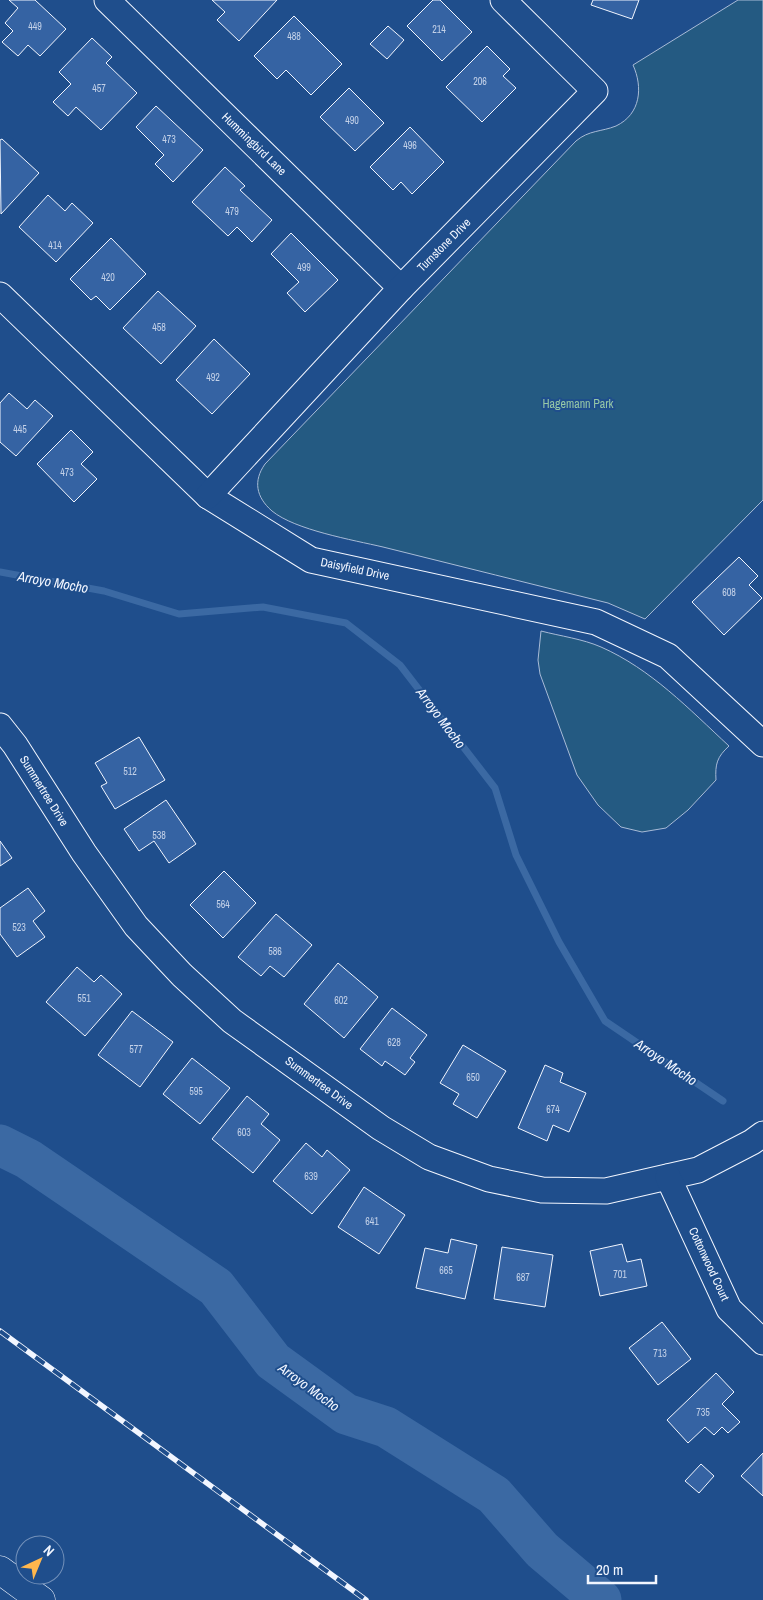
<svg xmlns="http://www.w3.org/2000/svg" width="763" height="1600" font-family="'Archivo Narrow',sans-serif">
  <rect width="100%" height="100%" fill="#1f4e8c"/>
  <g fill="#245a82" stroke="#a8bbd7">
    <path d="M 738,0 L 763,0 L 763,500 L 645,619 L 608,603 C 533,584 458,566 383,547 C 353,540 295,530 272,511 C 256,497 253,481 265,464 L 576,141 C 589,130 601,132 616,126 C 641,114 643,87 633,65 Z"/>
    <path d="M 541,631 C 560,636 583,639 601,647 C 651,669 689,709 729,746 C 717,757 715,764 716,780 L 688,810 L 666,828 L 642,832 L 621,827 L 598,805 L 577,775 L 540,674 L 538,660 Z"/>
  </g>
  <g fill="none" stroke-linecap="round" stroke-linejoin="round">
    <path stroke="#3b69a3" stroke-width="7" d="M 0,572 L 104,591 L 179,614 L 263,607 L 346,623 L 400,665 L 495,788 L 516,855 L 559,942 L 605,1021 L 723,1101"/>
    <path stroke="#3b69a3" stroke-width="41" d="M 0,1145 L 28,1159 L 216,1287 L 273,1361 L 346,1414 L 386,1427 L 494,1495 L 542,1550 L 601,1600"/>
  </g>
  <g fill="#3563a3" stroke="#f2f6ff">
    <path d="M 9,0 L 35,0 L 66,29 L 40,56 L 28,45 L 18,56 L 2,42 L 13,31 L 5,23 L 18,8 Z"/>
    <path d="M 212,0 L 277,0 L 239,41 L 217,20 L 225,12 Z"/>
    <path d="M 433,0 L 440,0 L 472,32 L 442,61 L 407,26 Z"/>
    <path d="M 593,0 L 639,0 L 632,19 L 591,5 Z"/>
    <path d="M 294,16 L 342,64 L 311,95 L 286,70 L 277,79 L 254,56 Z"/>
    <path d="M 388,26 L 404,40 L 387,59 L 370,44 Z"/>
    <path d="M 92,38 L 112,57 L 106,63 L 137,93 L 101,130 L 76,107 L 68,116 L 53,102 L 71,84 L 59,72 Z"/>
    <path d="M 487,46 L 510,69 L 503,76 L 516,88 L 482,122 L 446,87 Z"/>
    <path d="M 349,88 L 384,123 L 355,151 L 320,117 Z"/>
    <path d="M 156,106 L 203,150 L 173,182 L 155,164 L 164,155 L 136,127 Z"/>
    <path d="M 410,127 L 444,162 L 412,194 L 401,182 L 393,190 L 370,167 Z"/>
    <path d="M 2,139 L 39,173 L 1,214 L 0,140 Z"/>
    <path d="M 225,167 L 245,186 L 240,190 L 272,220 L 252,242 L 237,227 L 228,236 L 192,202 Z"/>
    <path d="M 48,195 L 65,211 L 72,203 L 93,223 L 56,262 L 19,227 Z"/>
    <path d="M 291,233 L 338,280 L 305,312 L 287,293 L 299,282 L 271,254 Z"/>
    <path d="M 111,238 L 146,274 L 110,310 L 96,296 L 91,300 L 70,279 Z"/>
    <path d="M 158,291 L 196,326 L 161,364 L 123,328 Z"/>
    <path d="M 214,339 L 250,374 L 212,414 L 176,380 Z"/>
    <path d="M 9,393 L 27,409 L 35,400 L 53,416 L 16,456 L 0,442 L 0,403 Z"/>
    <path d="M 71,430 L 93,452 L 81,464 L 97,479 L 74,502 L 37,464 Z"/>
    <path d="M 739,557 L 758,576 L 749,585 L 762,598 L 724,635 L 692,602 Z"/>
    <path d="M 139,737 L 165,780 L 115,809 L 101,786 L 107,783 L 95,763 Z"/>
    <path d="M 166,800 L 196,844 L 169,863 L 154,841 L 139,851 L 124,829 Z"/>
    <path d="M 0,841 L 12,858 L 0,866 Z"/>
    <path d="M 224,871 L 256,903 L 223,938 L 190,905 Z"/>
    <path d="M 28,888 L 45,911 L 33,921 L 45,937 L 17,957 L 0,934 L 0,908 Z"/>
    <path d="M 276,914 L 312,945 L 284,977 L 270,966 L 261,976 L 238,957 Z"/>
    <path d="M 338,963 L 378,997 L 344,1038 L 304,1004 Z"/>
    <path d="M 77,967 L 94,982 L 101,975 L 122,994 L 85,1036 L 46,1002 Z"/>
    <path d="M 392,1008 L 427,1035 L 410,1058 L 415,1062 L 405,1075 L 385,1061 L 382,1066 L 360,1049 Z"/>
    <path d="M 132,1011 L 173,1042 L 140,1087 L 98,1055 Z"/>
    <path d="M 463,1045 L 506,1071 L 477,1118 L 453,1104 L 459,1094 L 440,1083 Z"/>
    <path d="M 192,1058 L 230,1088 L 200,1124 L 163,1094 Z"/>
    <path d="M 545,1065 L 563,1073 L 560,1082 L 586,1093 L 569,1132 L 553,1125 L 547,1141 L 518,1128 Z"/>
    <path d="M 247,1096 L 269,1114 L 261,1124 L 280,1140 L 253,1173 L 212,1139 Z"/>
    <path d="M 306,1143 L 322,1157 L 327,1150 L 350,1170 L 312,1214 L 273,1181 Z"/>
    <path d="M 364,1187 L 405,1215 L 379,1254 L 338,1227 Z"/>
    <path d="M 451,1239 L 477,1245 L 465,1299 L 416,1288 L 425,1248 L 448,1253 Z"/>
    <path d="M 622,1244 L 627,1262 L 641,1259 L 647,1286 L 600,1296 L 590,1251 Z"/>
    <path d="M 502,1247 L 553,1255 L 545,1307 L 494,1299 Z"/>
    <path d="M 662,1322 L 691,1359 L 658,1385 L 629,1348 Z"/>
    <path d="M 716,1373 L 734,1392 L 722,1404 L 740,1422 L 728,1433 L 722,1427 L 714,1435 L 705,1427 L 688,1443 L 667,1420 Z"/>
    <path d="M 763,1453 L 763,1496 L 741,1476 Z"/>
    <path d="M 701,1464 L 714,1476 L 699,1493 L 685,1481 Z"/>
  </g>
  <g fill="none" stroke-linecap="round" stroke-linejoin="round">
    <g stroke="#f2f6ff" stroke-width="27">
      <g id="minor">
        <path d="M 107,0 L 401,288"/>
        <path d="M 0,295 L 208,496 L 311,560 L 596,622 L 668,656 L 763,744"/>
        <path d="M 208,496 L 401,288 L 595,91 L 503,0"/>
        <path d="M 0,726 L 15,745 L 84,853 L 136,926 L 182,975 L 232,1021 L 381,1128 L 429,1157 L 489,1179 L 542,1190 L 606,1191 L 698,1170 L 752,1142 L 763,1134"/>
        <path d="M 668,1177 L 729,1309 L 763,1342"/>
      </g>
    </g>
    <g stroke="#f2f6ff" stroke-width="29">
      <path id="major" d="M 0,1570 L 41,1600"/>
    </g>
    <use href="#minor" stroke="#1f4e8c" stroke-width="25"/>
    <use href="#major" stroke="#1f4e8c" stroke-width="28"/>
    <g stroke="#f2f6ff" stroke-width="5.5">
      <path id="rail" d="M 0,1331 L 366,1600"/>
    </g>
    <use href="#rail" stroke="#1f4e8c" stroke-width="4" stroke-dasharray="11" stroke-linecap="butt"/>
  </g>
  <g text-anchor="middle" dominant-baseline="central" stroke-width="4" stroke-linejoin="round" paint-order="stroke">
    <g font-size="10" fill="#c3d1e8">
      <text x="35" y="26">449</text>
      <text x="439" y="29">214</text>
      <text x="294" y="36">488</text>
      <text x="480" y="81">206</text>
      <text x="99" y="88">457</text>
      <text x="352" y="120">490</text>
      <text x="169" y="139">473</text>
      <text x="410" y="145">496</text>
      <text x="232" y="211">479</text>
      <text x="55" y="245">414</text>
      <text x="304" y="267">499</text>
      <text x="108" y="277">420</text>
      <text x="159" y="327">458</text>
      <text x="213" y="377">492</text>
      <text x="20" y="429">445</text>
      <text x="67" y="472">473</text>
      <text x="729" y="592">608</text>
      <text x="130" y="771">512</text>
      <text x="159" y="835">538</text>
      <text x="223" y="904">564</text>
      <text x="19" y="927">523</text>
      <text x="275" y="951">586</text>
      <text x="84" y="998">551</text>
      <text x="341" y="1000">602</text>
      <text x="394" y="1042">628</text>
      <text x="136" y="1049">577</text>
      <text x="473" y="1077">650</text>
      <text x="196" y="1091">595</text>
      <text x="553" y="1109">674</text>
      <text x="244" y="1132">603</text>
      <text x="311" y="1176">639</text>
      <text x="372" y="1221">641</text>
      <text x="446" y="1270">665</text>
      <text x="620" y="1274">701</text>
      <text x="523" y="1277">687</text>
      <text x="660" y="1353">713</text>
      <text x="703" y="1412">735</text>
    </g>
    <g font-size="12" fill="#f2f6ff" stroke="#1f4e8c">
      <text transform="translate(254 144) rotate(44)">Hummingbird Lane</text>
      <text transform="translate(444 245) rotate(-45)">Turnstone Drive</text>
      <text transform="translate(355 569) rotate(12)">Daisyfield Drive</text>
      <text transform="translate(44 791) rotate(58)">Summertree Drive</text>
      <text transform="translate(319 1083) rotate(36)">Summertree Drive</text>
      <text transform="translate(709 1264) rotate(65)">Cottonwood Court</text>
    </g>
    <g font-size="12" fill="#97c8a6" stroke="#1f4e8c">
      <text x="578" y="404">Hagemann Park</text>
    </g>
    <g font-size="14" font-style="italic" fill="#f2f6ff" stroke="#1f4e8c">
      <text transform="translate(53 582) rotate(10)">Arroyo Mocho</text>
      <text transform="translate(441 718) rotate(53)">Arroyo Mocho</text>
      <text transform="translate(666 1062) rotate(34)">Arroyo Mocho</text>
      <text transform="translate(309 1387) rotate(36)">Arroyo Mocho</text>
    </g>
  </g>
  <g transform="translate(40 1560) rotate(44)"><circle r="24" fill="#1f4e8c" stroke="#7391ba"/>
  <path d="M0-4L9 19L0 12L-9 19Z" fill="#ffb74d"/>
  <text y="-8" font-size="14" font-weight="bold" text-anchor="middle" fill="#f2f6ff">N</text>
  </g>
  <path d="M588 1575v8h68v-8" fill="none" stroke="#f2f6ff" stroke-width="2.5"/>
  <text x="596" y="1575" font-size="15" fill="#f2f6ff" stroke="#1f4e8c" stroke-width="4" paint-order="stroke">20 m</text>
</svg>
